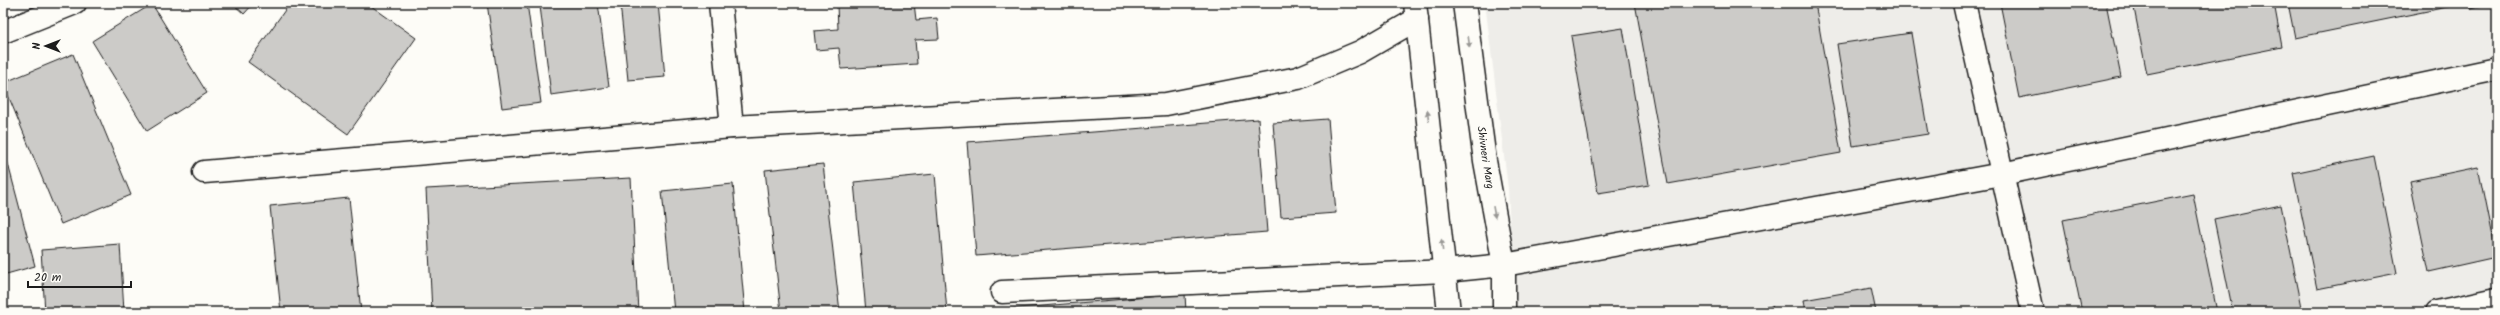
<svg xmlns="http://www.w3.org/2000/svg" width="2500" height="315" font-family="Kalam,sans-serif">
  <rect width="100%" height="100%" fill="#fdfcf7"/>
  <filter id="ink" filterUnits="userSpaceOnUse"><feTurbulence type="fractalNoise" baseFrequency=".025" numOctaves="2"/><feDisplacementMap in="SourceGraphic" scale="8" xChannelSelector="R" yChannelSelector="G"/><feConvolveMatrix kernelMatrix="1 2 1 2 8 2 1 2 1" color-interpolation-filters="sRGB"/></filter>
  <g filter="url(#ink)">
    <path fill="#eeede9" d="M 1485,3 L 2497,3 L 2497,312 L 1514,312 L 1508,188 Z"/>
    <g fill="#cccbc8" stroke="#1c1c1c">
      <path d="M 232,3 L 254,3 L 244,14 Z"/>
      <path d="M 290,3 L 367,3 L 416,38 L 348,134 L 248,62 Z"/>
      <path d="M 487,3 L 527,3 L 541,103 L 502,108 Z"/>
      <path d="M 566,3 L 598,3 L 609,87 L 551,95 L 540,6 Z"/>
      <path d="M 620,3 L 658,3 L 665,77 L 628,80 Z"/>
      <path d="M 865,3 L 914,3 L 916,20 L 937,18 L 939,39 L 915,40 L 917,64 L 841,69 L 839,48 L 816,50 L 814,31 L 838,29 L 837,5 Z"/>
      <path d="M 1635,3 L 1815,3 L 1841,153 L 1668,184 Z"/>
      <path d="M 2000,3 L 2106,3 L 2121,77 L 2019,98 Z"/>
      <path d="M 2133,3 L 2274,3 L 2282,47 L 2147,74 Z"/>
      <path d="M 2288,3 L 2457,3 L 2457,5 L 2295,38 Z"/>
      <path d="M 2470,3 L 2493,3 L 2471,8 Z"/>
      <path d="M 152,4 L 207,93 L 147,131 L 92,41 Z"/>
      <path d="M 1623,28 L 1649,185 L 1598,193 L 1571,36 Z"/>
      <path d="M 1911,33 L 1928,134 L 1853,146 L 1837,44 Z"/>
      <path d="M 73,54 L 131,195 L 61,224 L 3,83 Z"/>
      <path d="M 1258,119 L 1267,232 L 976,256 L 967,142 Z"/>
      <path d="M 1328,119 L 1336,213 L 1281,217 L 1273,123 Z"/>
      <path d="M 3,145 L 35,266 L 3,275 Z"/>
      <path d="M 2374,156 L 2397,273 L 2317,289 L 2293,173 Z"/>
      <path d="M 823,164 L 840,312 L 781,312 L 765,170 Z"/>
      <path d="M 2478,167 L 2496,257 L 2429,272 L 2410,181 Z"/>
      <path d="M 935,174 L 947,312 L 866,312 L 854,182 Z"/>
      <path d="M 631,178 L 638,312 L 432,312 L 426,189 Z"/>
      <path d="M 733,184 L 745,312 L 674,312 L 662,191 Z"/>
      <path d="M 2193,194 L 2217,312 L 2082,312 L 2063,220 Z"/>
      <path d="M 349,198 L 361,312 L 281,312 L 270,206 Z"/>
      <path d="M 2281,205 L 2302,307 L 2279,312 L 2233,312 L 2214,219 Z"/>
      <path d="M 120,244 L 124,312 L 45,312 L 41,250 Z"/>
      <path d="M 1871,288 L 1876,312 L 1806,312 L 1804,300 Z"/>
      <path d="M 1185,294 L 1186,312 L 994,312 L 994,310 Z"/>
      <path d="M 1772,306 L 1774,312 L 1744,312 Z"/>
      <path d="M 1772,306 L 1774,312 L 1744,312 Z"/>
    </g>
    <g fill="none" stroke-linecap="round" stroke-linejoin="round">
      <g stroke="#1c1c1c" stroke-width="25">
        <g id="street">
          <path d="M 720,3 L 732,127"/>
          <path d="M 1964,3 L 2033,312"/>
          <path d="M 3,32 L 75,3"/>
          <path d="M 204,172 L 732,127 L 1166,104 L 1298,78 L 1360,52 L 1417,19"/>
          <path d="M 1002,292 L 1445,271 L 1504,265 L 2002,174 L 2497,69"/>
          <path d="M 2437,312 L 2497,299"/>
        </g>
      </g>
      <g stroke="#1c1c1c" stroke-width="25">
        <g id="secondary">
          <path d="M 1415,3 L 1449,312"/>
          <path id="s1" d="M 1464,3 L 1485,161 L 1504,265 L 1504,312"/>
        </g>
      </g>
      <use href="#street" stroke="#fdfcf7" stroke-width="22"/>
      <use href="#secondary" stroke="#fdfcf7" stroke-width="22"/>
    </g>
    <defs><path id="oneway-solid" d="M-6-.8H1V-3.2L6.5 0L1 3.2V.8H-6Z"/></defs>
    <g fill="#989794">
      <use href="#oneway-solid" transform="translate(1469 42) rotate(82)"/>
      <use href="#oneway-solid" transform="translate(1428 116) rotate(-97)"/>
      <use href="#oneway-solid" transform="translate(1494 212) rotate(80)"/>
      <use href="#oneway-solid" transform="translate(1442 245) rotate(-96)"/>
    </g>
  </g>
  <g text-anchor="middle" dominant-baseline="central" stroke-width="3.5" stroke-linejoin="round" paint-order="stroke">
    <g font-size="11" fill="#1c1c1c" stroke="#fdfcf7">
      <text stroke="none"><textPath href="#s1" startOffset="156">Shivneri Marg</textPath></text>
    </g>
  </g>
  <rect width="2500" height="315" fill="none" stroke="#fdfcf7" stroke-width="16"/>
  <rect x="8" y="8" width="2484" height="299" fill="none" stroke="#1c1c1c" stroke-width="1.5" filter="url(#ink)"/>
  <g transform="translate(46 46) rotate(270)" stroke="#fdfcf7" stroke-width="3" paint-order="stroke">
  <path d="M0-3L7 15L0 10L-7 15Z" fill="#1c1c1c"/>
  <text y="-6" font-size="11" font-weight="bold" text-anchor="middle" fill="#1c1c1c">N</text>
  </g>
  <path d="M28 281v6h103v-6" fill="none" stroke="#1c1c1c" stroke-width="2"/>
  <text x="34" y="281" font-size="12" fill="#1c1c1c" stroke="#fdfcf7" stroke-width="3" paint-order="stroke">20 m</text>
</svg>
